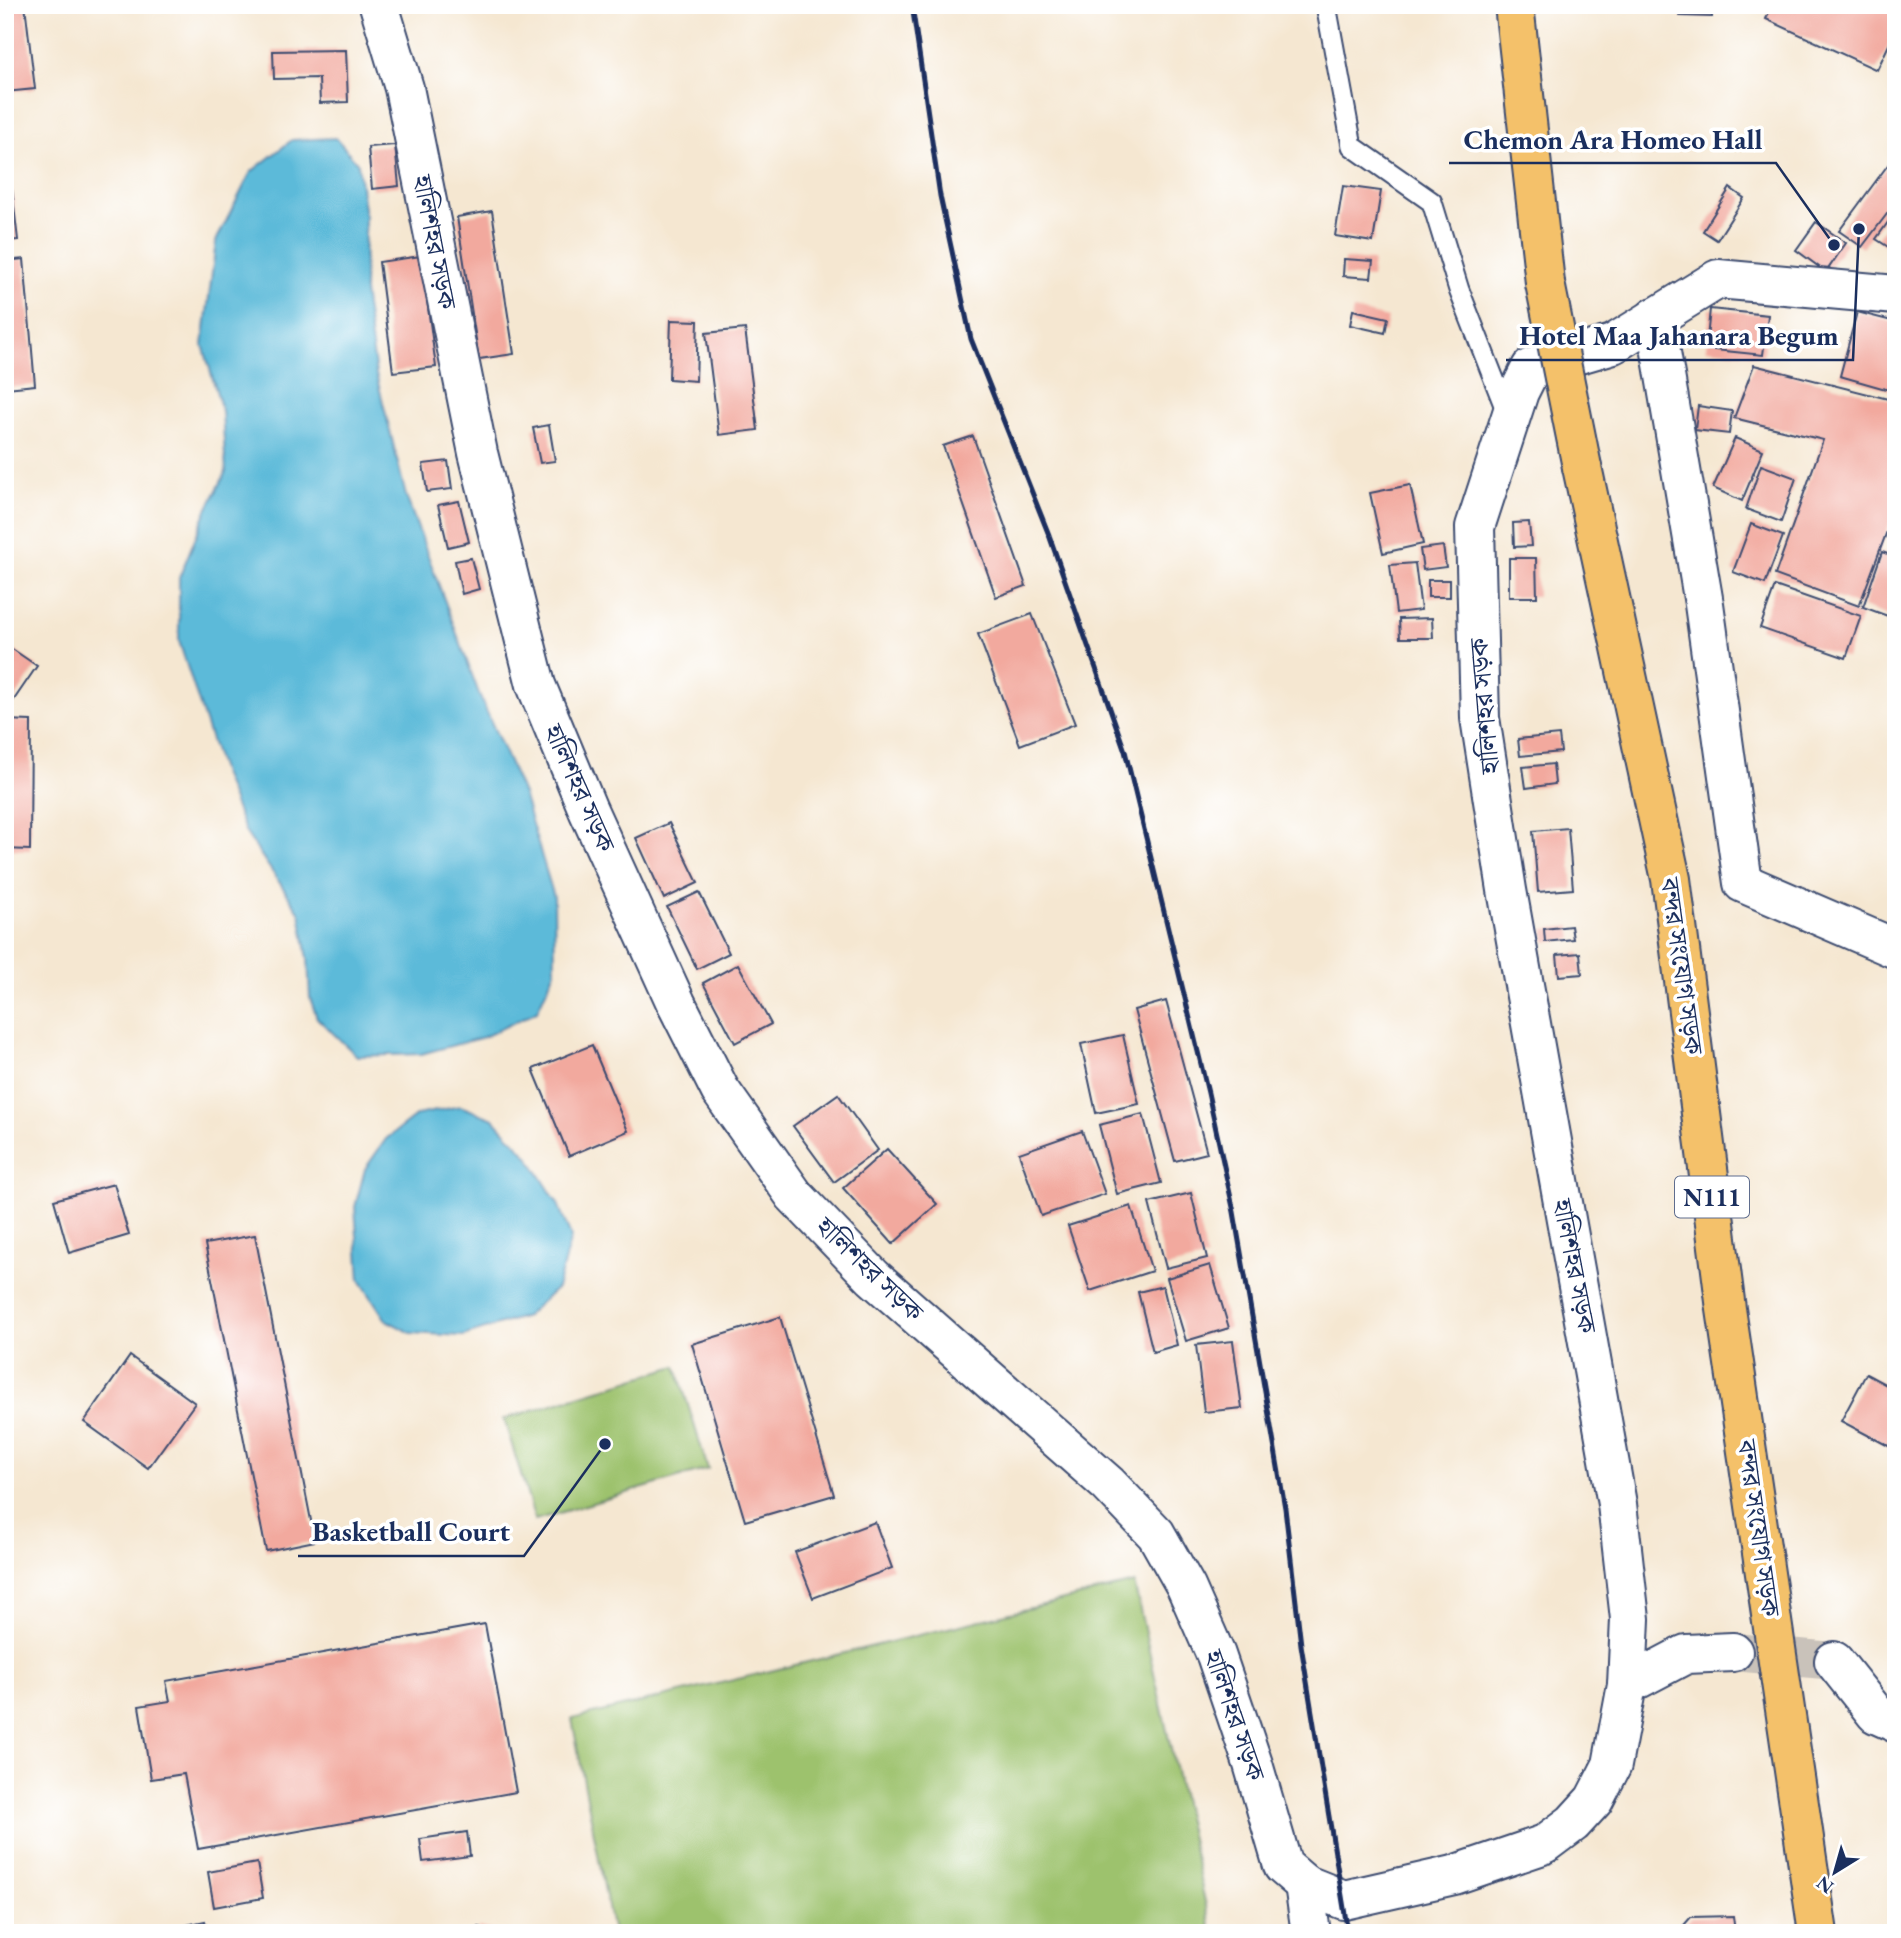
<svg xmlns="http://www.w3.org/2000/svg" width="1901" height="1938" font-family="'EB Garamond','Noto Serif Bengali',serif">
  <rect width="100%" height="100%" fill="#fff"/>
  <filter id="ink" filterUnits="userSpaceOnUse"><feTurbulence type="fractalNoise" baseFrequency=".0143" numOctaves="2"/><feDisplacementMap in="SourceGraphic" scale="14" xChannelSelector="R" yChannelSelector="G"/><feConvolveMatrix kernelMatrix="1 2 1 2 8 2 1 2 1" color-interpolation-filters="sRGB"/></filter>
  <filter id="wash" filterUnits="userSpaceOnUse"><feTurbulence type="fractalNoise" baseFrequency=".00686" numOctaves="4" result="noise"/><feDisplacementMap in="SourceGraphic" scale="28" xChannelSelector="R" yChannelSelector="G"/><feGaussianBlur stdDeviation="1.57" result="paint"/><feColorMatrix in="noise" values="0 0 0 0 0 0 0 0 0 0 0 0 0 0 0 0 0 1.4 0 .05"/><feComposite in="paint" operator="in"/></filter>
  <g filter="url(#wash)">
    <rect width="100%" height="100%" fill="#f5e7d1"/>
    <g fill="#9dc26d" stroke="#5c7866" stroke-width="2">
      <path d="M 676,1366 L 708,1469 L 535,1520 L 504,1419 Z"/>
      <path d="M 1134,1583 L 1212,1933 L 613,1933 L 572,1719 Z"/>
    </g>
    <g fill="#5bbad9" stroke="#3b749c" stroke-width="2">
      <path d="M 336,138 L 358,164 L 365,216 L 364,292 L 376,374 L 406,496 L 481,699 L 523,794 L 554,897 L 555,971 L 537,1011 L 484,1037 L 421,1054 L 357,1056 L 317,1018 L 310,998 L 308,959 L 300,913 L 246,833 L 221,771 L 179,641 L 179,578 L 205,514 L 226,472 L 222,411 L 203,345 L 216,241 L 251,172 L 292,140 Z"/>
      <path d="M 460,1106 L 494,1119 L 528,1156 L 558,1204 L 571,1237 L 557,1288 L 526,1316 L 463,1336 L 411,1333 L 386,1320 L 360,1280 L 355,1207 L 365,1169 L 386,1139 L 417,1115 Z"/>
    </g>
    <g id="blocks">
      <g fill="#f2a99e">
        <path d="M 5,5 L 25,5 L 35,89 L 5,92 Z"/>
        <path d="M 1680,5 L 1712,5 L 1712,17 L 1680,16 Z"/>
        <path d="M 1733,5 L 1751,5 L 1748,11 Z"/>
        <path d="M 1772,5 L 1875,5 L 1896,15 L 1896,30 L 1877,70 L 1766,19 Z"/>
        <path d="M 346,50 L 348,102 L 320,103 L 319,78 L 274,79 L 273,51 Z"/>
        <path d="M 5,129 L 18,240 L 5,241 Z"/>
        <path d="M 395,145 L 399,186 L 372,189 L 368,147 Z"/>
        <path d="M 1890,162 L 1896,166 L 1896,202 L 1862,247 L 1839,231 Z"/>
        <path d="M 1343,186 L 1381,191 L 1373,242 L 1335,236 Z"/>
        <path d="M 1730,188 L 1744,198 L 1717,240 L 1703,231 Z"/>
        <path d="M 492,211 L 514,354 L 479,359 L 457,217 Z"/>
        <path d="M 1896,211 L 1896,252 L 1876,239 Z"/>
        <path d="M 1816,222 L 1846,243 L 1826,272 L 1796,250 Z"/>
        <path d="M 421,256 L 436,367 L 393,372 L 379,262 Z"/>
        <path d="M 24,259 L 35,385 L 7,388 L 5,261 Z"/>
        <path d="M 1344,259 L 1373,261 L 1371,278 L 1343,276 Z"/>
        <path d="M 1710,309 L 1768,315 L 1763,355 L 1706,349 Z"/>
        <path d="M 1353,310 L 1388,318 L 1385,333 L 1350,325 Z"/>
        <path d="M 1857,312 L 1896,322 L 1896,392 L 1840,376 Z"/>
        <path d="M 671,320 L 698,321 L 696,381 L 669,379 Z"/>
        <path d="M 745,329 L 758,430 L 719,435 L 706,333 Z"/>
        <path d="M 1754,365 L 1896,401 L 1896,507 L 1859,606 L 1775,575 L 1823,440 L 1734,418 Z"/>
        <path d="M 1698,406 L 1732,411 L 1729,434 L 1695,430 Z"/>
        <path d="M 549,425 L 555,461 L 540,463 L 533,428 Z"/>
        <path d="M 973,436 L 1026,586 L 996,597 L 943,446 Z"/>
        <path d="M 1735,438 L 1763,450 L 1742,501 L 1713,488 Z"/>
        <path d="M 448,461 L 452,489 L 427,492 L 423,464 Z"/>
        <path d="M 1761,465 L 1796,478 L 1781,522 L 1746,509 Z"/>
        <path d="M 1410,485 L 1423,544 L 1383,553 L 1370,493 Z"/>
        <path d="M 459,501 L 469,542 L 448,547 L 438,505 Z"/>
        <path d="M 1529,522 L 1531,546 L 1514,547 L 1513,523 Z"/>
        <path d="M 1751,524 L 1783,536 L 1765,584 L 1733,572 Z"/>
        <path d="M 1443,546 L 1446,567 L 1423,570 L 1420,549 Z"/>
        <path d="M 1882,552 L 1896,557 L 1896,619 L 1863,607 Z"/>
        <path d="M 471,558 L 479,589 L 462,594 L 455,561 Z"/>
        <path d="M 1509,558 L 1536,558 L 1537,597 L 1509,597 Z"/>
        <path d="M 1415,563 L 1421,610 L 1396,613 L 1390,565 Z"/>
        <rect x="1428" y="580" width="22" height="17"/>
        <path d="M 1775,586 L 1861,616 L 1846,658 L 1760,628 Z"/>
        <path d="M 1032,614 L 1075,724 L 1020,745 L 978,634 Z"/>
        <path d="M 1432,618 L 1433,638 L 1400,638 L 1399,619 Z"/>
        <path d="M 5,644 L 37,666 L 7,710 L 5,708 Z"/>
        <path d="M 5,720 L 31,721 L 30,850 L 5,849 Z"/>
        <path d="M 1559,735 L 1561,752 L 1520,756 L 1518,739 Z"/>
        <path d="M 1553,764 L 1555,784 L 1526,788 L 1523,767 Z"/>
        <path d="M 669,823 L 698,883 L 664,899 L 636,838 Z"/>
        <path d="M 1568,828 L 1573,889 L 1538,892 L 1533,831 Z"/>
        <path d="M 699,892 L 729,953 L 697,969 L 667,907 Z"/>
        <path d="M 1571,926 L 1573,939 L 1545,942 L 1544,929 Z"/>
        <path d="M 1580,953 L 1582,974 L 1559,976 L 1557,955 Z"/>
        <path d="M 738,964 L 771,1024 L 735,1043 L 703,983 Z"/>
        <path d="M 1166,1001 L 1207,1153 L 1175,1161 L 1134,1010 Z"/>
        <path d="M 1123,1035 L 1139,1104 L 1096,1113 L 1081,1044 Z"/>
        <path d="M 592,1045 L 628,1131 L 569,1156 L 533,1069 Z"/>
        <path d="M 838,1094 L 878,1150 L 834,1182 L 793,1126 Z"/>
        <path d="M 1143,1114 L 1161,1183 L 1117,1194 L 1099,1125 Z"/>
        <path d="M 1082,1131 L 1105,1194 L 1041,1216 L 1019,1153 Z"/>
        <path d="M 887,1149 L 937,1204 L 893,1244 L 843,1188 Z"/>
        <path d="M 114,1184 L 129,1235 L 69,1253 L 54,1200 Z"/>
        <path d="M 1191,1193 L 1207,1258 L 1166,1268 L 1149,1203 Z"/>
        <path d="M 1131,1206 L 1152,1271 L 1090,1291 L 1068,1226 Z"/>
        <path d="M 255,1235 L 315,1541 L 266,1551 L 205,1244 Z"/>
        <path d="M 1210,1265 L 1229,1328 L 1186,1341 L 1167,1278 Z"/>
        <path d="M 1163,1286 L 1177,1345 L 1153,1352 L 1138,1292 Z"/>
        <path d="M 780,1317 L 834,1495 L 745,1521 L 692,1344 Z"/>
        <path d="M 1233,1341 L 1242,1408 L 1204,1412 L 1196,1345 Z"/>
        <path d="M 130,1356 L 195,1403 L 148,1468 L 84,1422 Z"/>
        <path d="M 1866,1374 L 1896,1390 L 1896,1450 L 1841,1421 Z"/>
        <path d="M 875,1522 L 892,1568 L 813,1598 L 795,1552 Z"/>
        <path d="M 485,1624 L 516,1792 L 198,1849 L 184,1774 L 151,1779 L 139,1706 L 170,1701 L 166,1681 Z"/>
        <path d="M 467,1832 L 470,1856 L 423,1862 L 420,1839 Z"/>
        <path d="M 257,1863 L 263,1898 L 214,1907 L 208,1872 Z"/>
        <path d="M 1733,1916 L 1735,1933 L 1677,1933 L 1691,1917 Z"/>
        <path d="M 205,1921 L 207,1933 L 154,1933 L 154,1932 Z"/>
        <path d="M 479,1927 L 499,1932 L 499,1933 L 478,1933 Z"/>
      </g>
    </g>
  </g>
  <g filter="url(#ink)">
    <use href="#blocks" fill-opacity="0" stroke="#3c4b6f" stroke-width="2"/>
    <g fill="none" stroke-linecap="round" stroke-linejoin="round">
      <path stroke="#c9c2ba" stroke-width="38" stroke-dasharray="38 19" stroke-linecap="butt" d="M 1733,1652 L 1834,1661"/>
      <g stroke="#3c4b6f" stroke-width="23">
        <path id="service" d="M 1326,5 L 1352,146 L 1432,202 L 1459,290 L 1508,415"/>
      </g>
      <g stroke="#3c4b6f" stroke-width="42">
        <g id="minor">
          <path d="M 1655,317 L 1704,604 L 1743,883 L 1896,949"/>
          <path d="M 1834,1661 L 1876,1714 L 1896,1723"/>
          <path d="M 1627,1685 L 1686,1654 L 1733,1652"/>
          <path d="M 1304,1884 L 1311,1933"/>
        </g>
      </g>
      <g stroke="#3c4b6f" stroke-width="42">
        <path id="tertiary" d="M 379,5 L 404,88 L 478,453 L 536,685 L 588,810 L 676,1003 L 720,1090 L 794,1195 L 873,1277 L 1108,1484 L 1156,1534 L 1186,1587 L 1216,1655 L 1253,1764 L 1283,1866 L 1304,1884 L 1344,1900 L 1454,1875 L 1545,1844 L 1573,1823 L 1594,1800 L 1612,1765 L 1627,1685 L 1630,1619 L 1617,1504 L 1507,890 L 1480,718 L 1475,527 L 1519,392 L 1531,368 L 1613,344 L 1718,279 L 1896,295"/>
      </g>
      <g stroke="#3c4b6f" stroke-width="42">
        <g id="trunk">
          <path d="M 1514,5 L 1545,283"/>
          <path d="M 1582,467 L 1671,879 L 1726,1309 L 1818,1933"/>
        </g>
      </g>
      <use href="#service" stroke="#fff" stroke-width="19"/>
      <use href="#minor" stroke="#fff" stroke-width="38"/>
      <use href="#tertiary" stroke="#fff" stroke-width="38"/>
      <use href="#trunk" stroke="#f4c16a" stroke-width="38"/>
      <path stroke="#1b2f5e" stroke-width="5" d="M 912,5 L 940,196 L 971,339 L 1049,535 L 1125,751 L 1208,1093 L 1234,1212 L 1285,1508 L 1301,1645 L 1348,1933"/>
      <g stroke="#3c4b6f" stroke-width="42" stroke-linecap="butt">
        <path id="trunk-bridge" d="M 1545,283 L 1582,467"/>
      </g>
      <use href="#trunk-bridge" stroke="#f4c16a" stroke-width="38"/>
    </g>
  </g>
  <g text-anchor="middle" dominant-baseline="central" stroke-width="7" stroke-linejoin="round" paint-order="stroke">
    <rect fill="#fff" stroke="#5f6d8e" stroke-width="2" x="1675" y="1176.5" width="74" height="41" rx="5"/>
    <g font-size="24" font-weight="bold" fill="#1b2f5e">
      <text x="1712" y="1197">N111</text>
    </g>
    <g font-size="26" fill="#1b2f5e" stroke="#fff">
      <text transform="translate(435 242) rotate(79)">হালিশহর সড়ক</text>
      <text transform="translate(1484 706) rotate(-95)">হালিশহর সড়ক</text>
      <text transform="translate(580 788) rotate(66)">হালিশহর সড়ক</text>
      <text transform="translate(1682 966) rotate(82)">বন্দর সংযোগ সড়ক</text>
      <text transform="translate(1575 1266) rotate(79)">হালিশহর সড়ক</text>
      <text transform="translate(870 1269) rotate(44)">হালিশহর সড়ক</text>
      <text transform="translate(1759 1528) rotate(82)">বন্দর সংযোগ সড়ক</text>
      <text transform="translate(1235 1715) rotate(71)">হালিশহর সড়ক</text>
    </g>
  </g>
  <path fill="none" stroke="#1b2f5e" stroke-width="2.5" d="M1834 245L1776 163H1449M1859 229L1853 360H1506M605 1444L524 1556H298"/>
  <g fill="#1b2f5e" stroke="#fff" stroke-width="2.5">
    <circle cx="1834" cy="245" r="7"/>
    <circle cx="1859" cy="229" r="7"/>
    <circle cx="605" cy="1444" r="7"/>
  </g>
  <g font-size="28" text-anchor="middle" font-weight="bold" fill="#1b2f5e" stroke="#fff" stroke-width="7" stroke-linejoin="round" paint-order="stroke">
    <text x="1613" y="149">Chemon Ara Homeo Hall</text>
    <text x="1679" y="345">Hotel Maa Jahanara Begum</text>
    <text x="411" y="1541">Basketball Court</text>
  </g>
  <rect width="1901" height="1938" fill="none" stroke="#fff" stroke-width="28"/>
  <g transform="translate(1835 1872) rotate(217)" stroke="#ffffff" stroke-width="5" paint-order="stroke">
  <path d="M0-5L12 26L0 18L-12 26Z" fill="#1b2f5e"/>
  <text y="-10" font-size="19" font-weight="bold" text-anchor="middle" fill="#1b2f5e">N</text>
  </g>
</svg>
